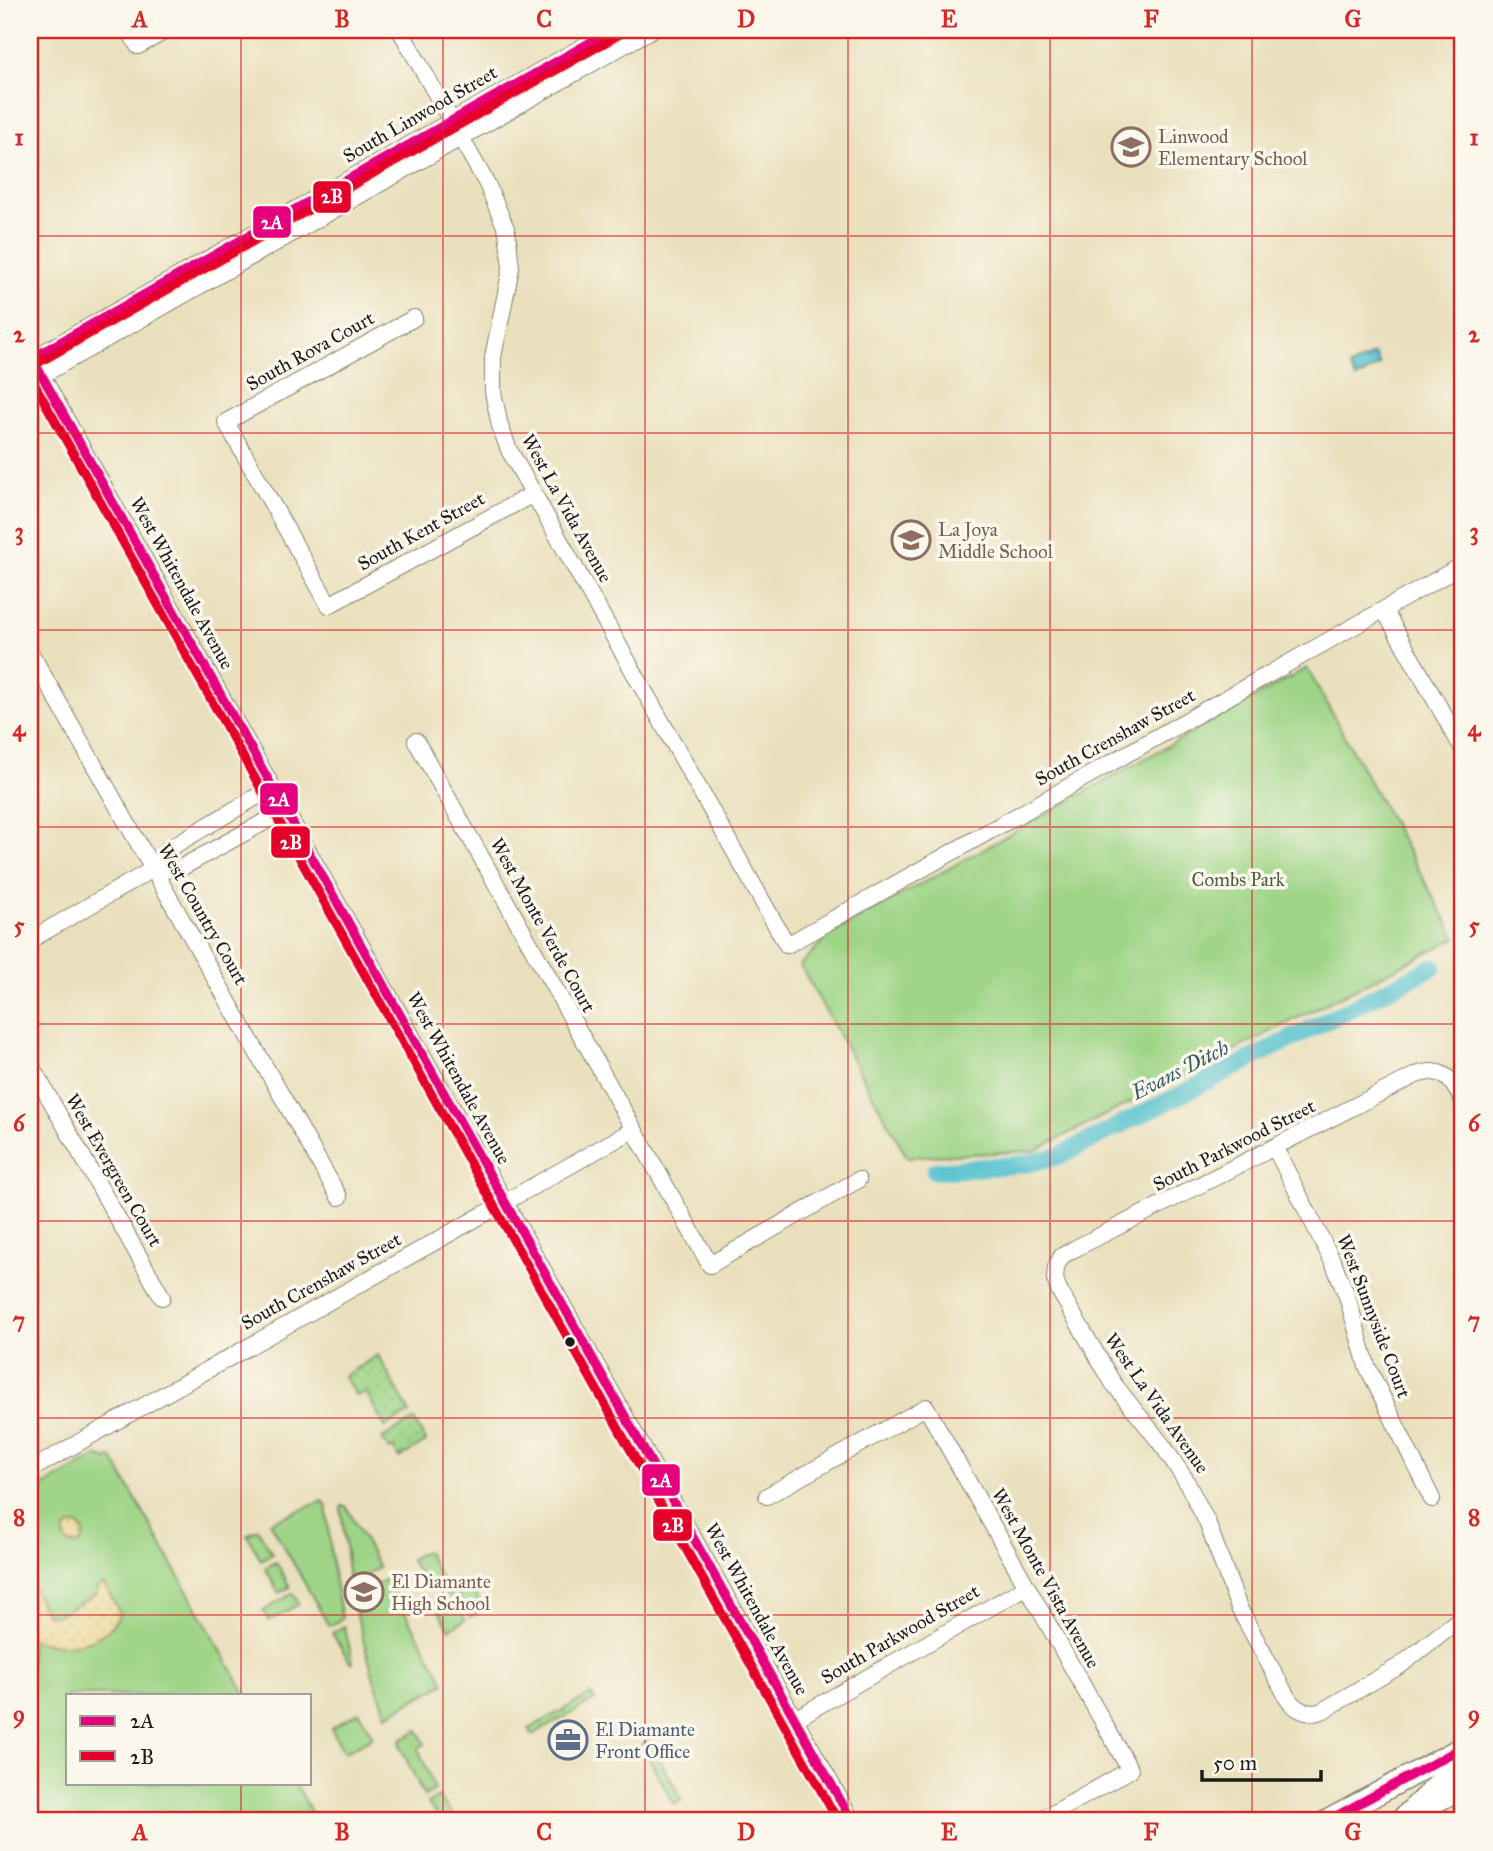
<svg xmlns="http://www.w3.org/2000/svg" width="1493" height="1851" font-family="'IM FELL Great Primer',serif">
  <defs>
    <pattern id="sand-dots" width="8" height="8" patternUnits="userSpaceOnUse" patternTransform="scale(1.75)"><rect width="8" height="8" fill="#eeda9e"/><path d="M2 2h.1M6 6h.1" fill="none" stroke="#ccba88" stroke-width="1.8" stroke-linecap="round"/></pattern>
    <pattern id="garden-dots" width="8" height="8" patternUnits="userSpaceOnUse" patternTransform="scale(1.75)"><rect width="8" height="8" fill="#9ed486"/><path d="M2 2h.1M6 6h.1" fill="none" stroke="#88b573" stroke-width="1.8" stroke-linecap="round"/></pattern>
    <pattern id="water-waves" width="16" height="10" patternUnits="userSpaceOnUse" patternTransform="scale(1.75)"><rect width="16" height="10" fill="#55c1ce"/><path d="M0 5q4-4 8 0t8 0" fill="none" stroke="#49a5b0"/></pattern>
  </defs>
  <rect width="100%" height="100%" fill="#fbf7ec"/>
  <filter id="ink" filterUnits="userSpaceOnUse"><feTurbulence type="fractalNoise" baseFrequency=".0143" numOctaves="2"/><feDisplacementMap in="SourceGraphic" scale="14" xChannelSelector="R" yChannelSelector="G"/><feConvolveMatrix kernelMatrix="1 2 1 2 8 2 1 2 1" color-interpolation-filters="sRGB"/></filter>
  <filter id="wash" filterUnits="userSpaceOnUse"><feTurbulence type="fractalNoise" baseFrequency=".00686" numOctaves="4" result="noise"/><feDisplacementMap in="SourceGraphic" scale="28" xChannelSelector="R" yChannelSelector="G"/><feGaussianBlur stdDeviation="1.57" result="paint"/><feColorMatrix in="noise" values="0 0 0 0 0 0 0 0 0 0 0 0 0 0 0 0 0 1.4 0 .05"/><feComposite in="paint" operator="in"/></filter>
  <g filter="url(#wash)">
    <rect width="100%" height="100%" fill="#eae0bd"/>
    <g fill="#9ed486" stroke="#5d7851" stroke-width="2">
      <path d="M 1307,668 L 1456,938 L 1034,1151 L 907,1157 L 800,965 L 828,936 Z"/>
      <path d="M 97,1456 L 107,1460 L 112,1457 L 246,1695 L 68,1695 L 68,1783 L 295,1783 L 316,1821 L 30,1821 L 30,1494 Z"/>
      <path d="M 323,1501 L 326,1504 L 333,1571 L 342,1619 L 329,1626 L 270,1522 Z"/>
      <path d="M 342,1506 L 346,1506 L 379,1567 L 353,1582 L 349,1581 L 341,1508 Z"/>
      <path d="M 258,1529 L 272,1554 L 261,1560 L 247,1535 Z"/>
      <path d="M 426,1551 L 441,1579 L 426,1587 L 410,1559 Z"/>
      <path d="M 276,1562 L 290,1587 L 279,1593 L 265,1568 Z"/>
      <path d="M 386,1579 L 445,1683 L 387,1715 L 374,1679 L 352,1598 Z"/>
      <path d="M 465,1585 L 478,1598 L 484,1610 L 470,1617 L 455,1590 Z"/>
      <path d="M 293,1593 L 299,1604 L 269,1621 L 263,1611 Z"/>
      <path d="M 450,1593 L 465,1620 L 449,1629 L 434,1602 Z"/>
      <path d="M 344,1626 L 353,1661 L 351,1663 L 332,1633 Z"/>
      <path d="M 359,1712 L 373,1737 L 344,1753 L 331,1728 Z"/>
      <path d="M 418,1730 L 425,1744 L 418,1748 L 435,1790 L 424,1796 L 400,1746 L 401,1740 Z"/>
      <path d="M 649,1740 L 682,1800 L 674,1804 L 641,1744 Z"/>
      <path d="M 439,1797 L 458,1821 L 441,1821 L 440,1819 L 428,1803 Z"/>
    </g>
    <g fill="url(#sand-dots)" stroke="#857b5d" stroke-width="2">
      <circle cx="74" cy="1535" r="10"/>
      <path d="M 30,1583 L 46,1614 L 56,1616 L 97,1594 L 97,1588 L 104,1584 L 120,1613 C 105,1647 60,1651 30,1638 Z"/>
    </g>
    <g fill="url(#garden-dots)" stroke="#5d7851" stroke-width="2">
      <path d="M 378,1355 L 410,1413 L 385,1427 L 366,1392 L 356,1396 L 344,1376 Z"/>
      <path d="M 414,1420 L 426,1442 L 399,1458 L 393,1448 L 389,1450 L 382,1438 Z"/>
      <path d="M 591,1694 L 595,1700 L 532,1735 L 529,1729 Z"/>
    </g>
    <path fill="url(#water-waves)" stroke="#386e75" stroke-width="2" d="M 1374,354 L 1380,365 L 1356,379 L 1350,367 Z"/>
    <g fill="none" stroke-linecap="round" stroke-linejoin="round">
      <path stroke="#55c1ce" stroke-width="18" d="M 935,1171 L 1025,1164 L 1059,1156 L 1433,967"/>
    </g>
  </g>
  <g filter="url(#ink)">
    <g fill="none" stroke-linecap="round" stroke-linejoin="round">
      <g stroke="#837e6c" stroke-width="18">
        <g id="minor">
          <path d="M 129,30 L 138,46 L 167,30"/>
          <path d="M 400,30 L 487,184 L 507,231 L 511,268 L 493,357 L 493,392 L 500,426 L 509,450 L 787,945 L 1463,565"/>
          <path d="M 414,318 L 226,422 L 329,605 L 533,494"/>
          <path d="M 30,355 L 852,1821"/>
          <path d="M 30,360 L 612,30"/>
          <path d="M 30,382 L 651,30"/>
          <path d="M 1384,610 L 1463,749"/>
          <path d="M 30,652 L 339,1197"/>
          <path d="M 416,741 L 710,1265 L 858,1180"/>
          <path d="M 153,869 L 177,870 L 286,810"/>
          <path d="M 30,940 L 153,869 L 168,849 L 273,787"/>
          <path d="M 30,1064 L 162,1297"/>
          <path d="M 1463,1101 C 1452,1080 1443,1065 1416,1075 L 1072,1250 L 1062,1256 L 1056,1267 L 1055,1279 L 1059,1290 L 1113,1383 L 1163,1446 L 1185,1479 L 1207,1522 L 1239,1608 L 1287,1697 C 1295,1710 1307,1716 1322,1711 L 1401,1665 L 1463,1616"/>
          <path d="M 1275,1148 L 1333,1262 L 1347,1296 L 1367,1366 L 1432,1499"/>
          <path d="M 30,1470 L 633,1130"/>
          <path d="M 767,1496 L 926,1407 L 1130,1770 L 1040,1821"/>
          <path d="M 795,1719 L 1026,1587"/>
        </g>
      </g>
      <g stroke="#837e6c" stroke-width="24">
        <g id="major">
          <path d="M 1426,1807 L 1463,1787"/>
          <path d="M 1327,1821 L 1463,1747"/>
          <path d="M 1400,1821 L 1446,1777 L 1463,1768"/>
        </g>
      </g>
      <use href="#minor" stroke="#fff" stroke-width="16"/>
      <use href="#major" stroke="#fff" stroke-width="21"/>
      <g stroke="#fbf7ec" stroke-width="14">
        <g id="bus-1">
          <path d="M 612,30 L 32,358 L 852,1821"/>
          <path d="M 1327,1821 L 1463,1747"/>
        </g>
      </g>
      <g stroke="#fbf7ec" stroke-width="14">
        <path id="bus-2" d="M 627,30 L 36,364 L 31,369 L 30,376 L 838,1821"/>
      </g>
      <use href="#bus-1" stroke="#e5007d" stroke-width="9"/>
      <use href="#bus-2" stroke="#e4002b" stroke-width="9"/>
    </g>
  </g>
  <path fill="none" stroke="#d62828" stroke-width="2" stroke-opacity="0.55" d="M 241,30 L 241,1695M 443,30 L 443,1821M 645,30 L 645,1821M 848,30 L 848,1821M 1050,30 L 1050,1821M 1252,30 L 1252,1821M 30,236 L 1463,236M 30,433 L 1463,433M 30,630 L 1463,630M 30,827 L 1463,827M 30,1024 L 1463,1024M 30,1221 L 1463,1221M 30,1418 L 1463,1418M 30,1615 L 1463,1615M 241,1783 L 241,1821"/>
  <defs>
    <g id="school-ring" transform="scale(2.0125)"><circle r="9.5" fill="#fbf7ec" stroke="#8d6e63" stroke-width="1.5"/><path d="M0-5L7-2L0 1L-7-2ZM-4 1L0 2.5L4 1V4Q0 6-4 4Z" fill="#8d6e63"/></g>
    <g id="office-ring" transform="scale(2.0125)"><circle r="9.5" fill="#fbf7ec" stroke="#5c6f8a" stroke-width="1.5"/><path d="M-6-3h4V-5.5h4V-3h4V5H-6ZM-1-4.5V-3h2v-1.5ZM-6 0V1H6V0Z" fill="#5c6f8a"/></g>
  </defs>
  <g fill-rule="evenodd">
    <use href="#school-ring" x="1131" y="147"/>
    <use href="#school-ring" x="911" y="540"/>
    <use href="#school-ring" x="364" y="1592"/>
    <use href="#office-ring" x="568" y="1740"/>
  </g>
  <circle fill="#1c1c1c" stroke="#fbf7ec" stroke-width="2.5" cx="570" cy="1342" r="6"/>
  <g text-anchor="middle" dominant-baseline="central" stroke-width="7" stroke-linejoin="round" paint-order="stroke">
    <g font-size="19" fill="#1c1c1c" stroke="#fbf7ec">
      <text transform="translate(420 114) rotate(-30)">South Linwood Street</text>
      <text transform="translate(310 351) rotate(-29)">South Rova Court</text>
      <text transform="translate(567 508) rotate(61)">West La Vida Avenue</text>
      <text transform="translate(421 531) rotate(-29)">South Kent Street</text>
      <text transform="translate(182 583) rotate(61)">West Whitendale Avenue</text>
      <text transform="translate(1115 737) rotate(-29)">South Crenshaw Street</text>
      <text transform="translate(203 914) rotate(60)">West Country Court</text>
      <text transform="translate(543 925) rotate(61)">West Monte Verde Court</text>
      <text transform="translate(459 1078) rotate(61)">West Whitendale Avenue</text>
      <text transform="translate(1234 1145) rotate(-27)">South Parkwood Street</text>
      <text transform="translate(114 1170) rotate(60)">West Evergreen Court</text>
      <text transform="translate(321 1281) rotate(-29)">South Crenshaw Street</text>
      <text transform="translate(1374 1316) rotate(69)">West Sunnyside Court</text>
      <text transform="translate(1157 1403) rotate(55)">West La Vida Avenue</text>
      <text transform="translate(1046 1578) rotate(61)">West Monte Vista Avenue</text>
      <text transform="translate(757 1609) rotate(61)">West Whitendale Avenue</text>
      <text transform="translate(900 1634) rotate(-30)">South Parkwood Street</text>
    </g>
    <g font-size="19" fill="#785e54" stroke="#fbf7ec" text-anchor="start">
      <text x="1158" y="136">Linwood<tspan x="1158" dy="22">Elementary School</tspan></text>
      <text x="938" y="529">La Joya<tspan x="938" dy="22">Middle School</tspan></text>
      <text x="391" y="1581">El Diamante<tspan x="391" dy="22">High School</tspan></text>
    </g>
    <g font-size="19" fill="#4a5c41" stroke="#fbf7ec">
      <text x="1238" y="879">Combs Park</text>
    </g>
    <g font-size="19" fill="#4e5e75" stroke="#fbf7ec" text-anchor="start">
      <text x="595" y="1729">El Diamante<tspan x="595" dy="22">Front Office</tspan></text>
    </g>
    <g font-size="21" font-style="italic" fill="#335e63" stroke="#fbf7ec">
      <text transform="translate(1180 1070) rotate(-27)">Evans Ditch</text>
    </g>
  </g>
  <g stroke="#fbf7ec" stroke-width="2.5">
    <rect x="312" y="180" width="40" height="34" rx="7" fill="#e4002b"/>
    <rect x="252" y="205" width="40" height="34" rx="7" fill="#e5007d"/>
    <rect x="259" y="782" width="40" height="34" rx="7" fill="#e5007d"/>
    <rect x="270" y="825" width="41" height="34" rx="7" fill="#e4002b"/>
    <rect x="641" y="1463" width="40" height="34" rx="7" fill="#e5007d"/>
    <rect x="652" y="1508" width="41" height="34" rx="7" fill="#e4002b"/>
  </g>
  <g font-size="19" text-anchor="middle" font-weight="bold" fill="#fff">
    <text x="332" y="203">2B</text>
    <text x="272" y="229">2A</text>
    <text x="279" y="806">2A</text>
    <text x="291" y="849">2B</text>
    <text x="661" y="1487">2A</text>
    <text x="673" y="1532">2B</text>
  </g>
  <rect width="1493" height="1851" fill="none" stroke="#fbf7ec" stroke-width="77"/>
  <rect x="66" y="1694" width="245" height="91" fill="#fbf7ec" stroke="#a29f99" stroke-width="2"/>
  <rect x="80" y="1716" width="35" height="10" fill="#e5007d" stroke="#a29f99" stroke-width="2"/>
  <text x="130" y="1728" font-size="21" fill="#1c1c1c">2A</text>
  <rect x="80" y="1751" width="35" height="10" fill="#e4002b" stroke="#a29f99" stroke-width="2"/>
  <text x="130" y="1764" font-size="21" fill="#1c1c1c">2B</text>
  <path d="M1202 1770v10h119v-10" fill="none" stroke="#1c1c1c" stroke-width="3.5"/>
  <text x="1213" y="1770" font-size="21" fill="#1c1c1c" stroke="#fbf7ec" stroke-width="5" paint-order="stroke">50 m</text>
  <rect x="38" y="38" width="1416" height="1774" fill="none" stroke="#d62828" stroke-width="2.5"/>
  <g font-size="23" text-anchor="middle" font-weight="bold" fill="#d62828">
    <text x="140" y="27">A</text>
    <text x="342" y="27">B</text>
    <text x="544" y="27">C</text>
    <text x="746" y="27">D</text>
    <text x="949" y="27">E</text>
    <text x="1151" y="27">F</text>
    <text x="1353" y="27">G</text>
    <text x="19" y="145">1</text>
    <text x="1474" y="145">1</text>
    <text x="19" y="342">2</text>
    <text x="1474" y="342">2</text>
    <text x="19" y="539">3</text>
    <text x="1474" y="539">3</text>
    <text x="19" y="736">4</text>
    <text x="1474" y="736">4</text>
    <text x="19" y="933">5</text>
    <text x="1474" y="933">5</text>
    <text x="19" y="1131">6</text>
    <text x="1474" y="1131">6</text>
    <text x="19" y="1328">7</text>
    <text x="1474" y="1328">7</text>
    <text x="19" y="1525">8</text>
    <text x="1474" y="1525">8</text>
    <text x="19" y="1722">9</text>
    <text x="1474" y="1722">9</text>
    <text x="140" y="1840">A</text>
    <text x="342" y="1840">B</text>
    <text x="544" y="1840">C</text>
    <text x="746" y="1840">D</text>
    <text x="949" y="1840">E</text>
    <text x="1151" y="1840">F</text>
    <text x="1353" y="1840">G</text>
  </g>
</svg>
